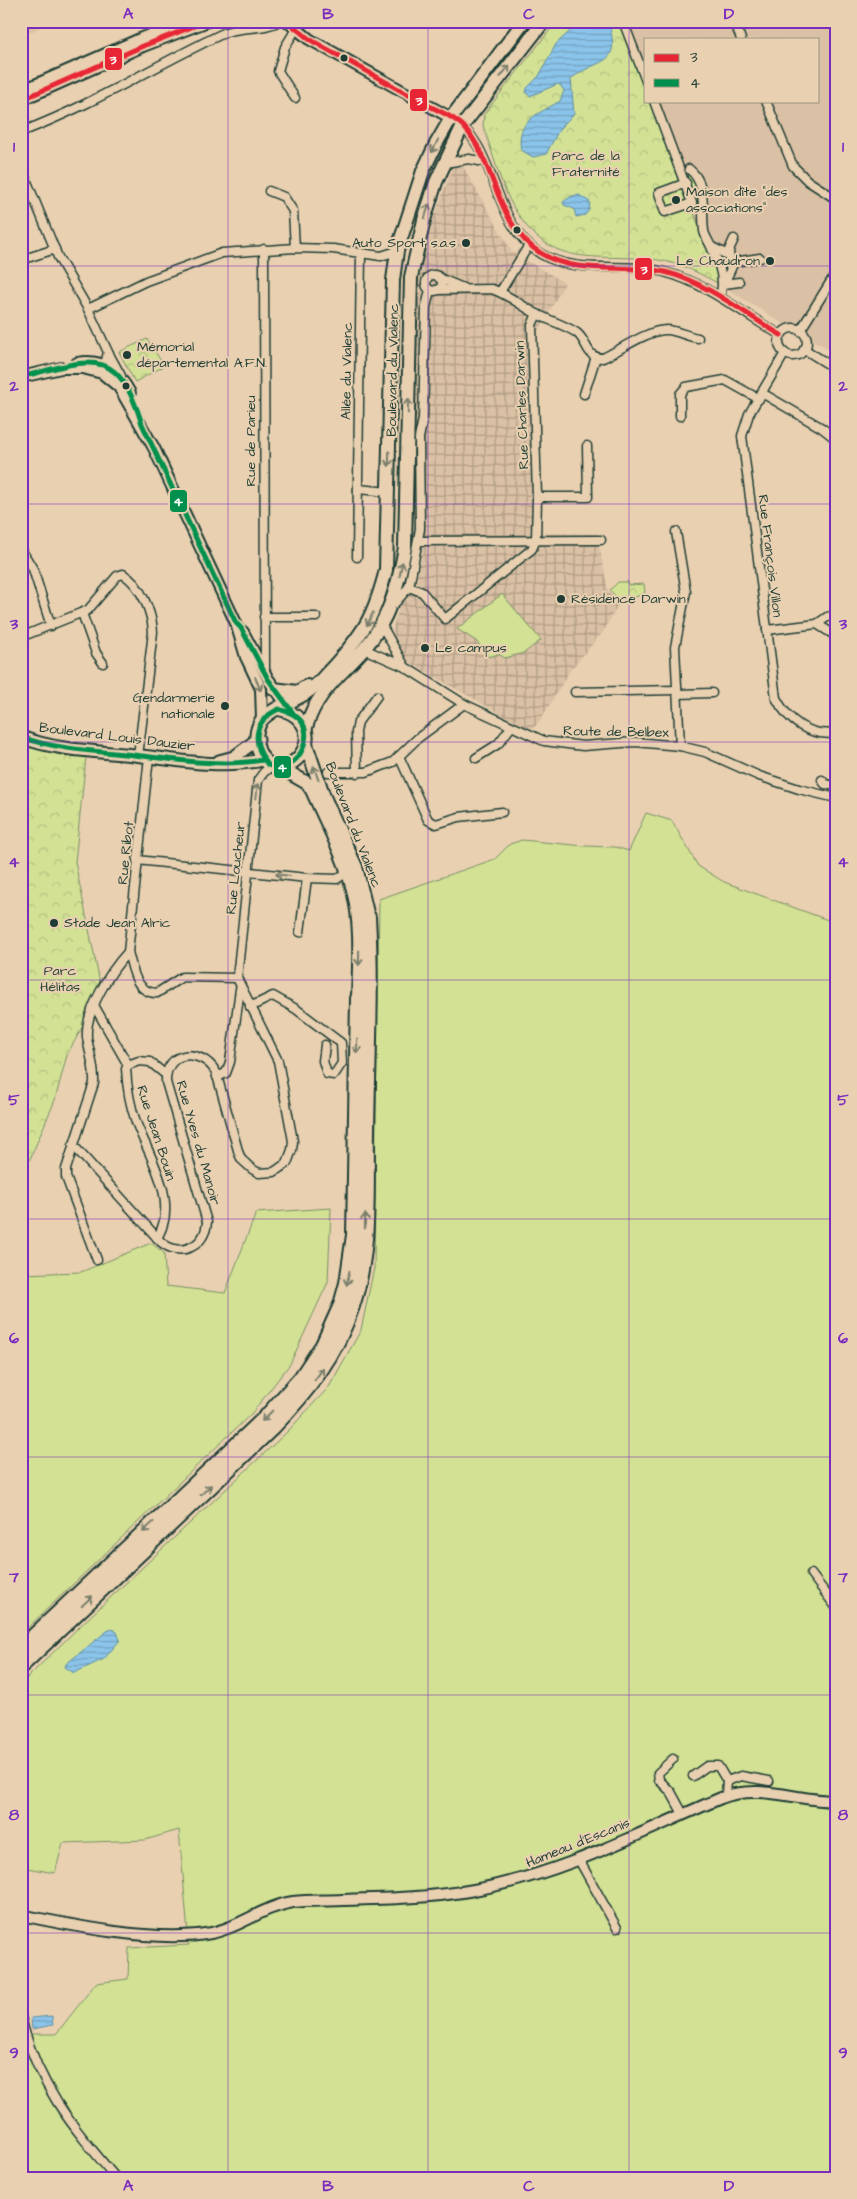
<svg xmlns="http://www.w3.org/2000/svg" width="857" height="2199" font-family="'Architects Daughter',sans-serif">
  <defs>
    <pattern id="industrial-grid" width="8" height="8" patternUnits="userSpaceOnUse" patternTransform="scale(1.25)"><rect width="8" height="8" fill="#dac0a4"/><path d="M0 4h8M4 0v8" fill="none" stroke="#b09d86"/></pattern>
    <pattern id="forest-crowns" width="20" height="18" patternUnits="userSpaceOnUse" patternTransform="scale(1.25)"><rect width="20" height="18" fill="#d2e194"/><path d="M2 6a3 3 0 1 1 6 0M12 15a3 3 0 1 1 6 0" fill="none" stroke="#b4c280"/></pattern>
    <pattern id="water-rules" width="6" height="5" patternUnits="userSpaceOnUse" patternTransform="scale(1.25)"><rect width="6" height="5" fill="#8bc4ea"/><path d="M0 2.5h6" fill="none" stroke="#71a0be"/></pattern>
  </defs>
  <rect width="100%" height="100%" fill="#e9d0b1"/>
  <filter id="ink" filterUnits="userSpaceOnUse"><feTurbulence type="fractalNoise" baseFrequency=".02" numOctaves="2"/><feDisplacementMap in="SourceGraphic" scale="10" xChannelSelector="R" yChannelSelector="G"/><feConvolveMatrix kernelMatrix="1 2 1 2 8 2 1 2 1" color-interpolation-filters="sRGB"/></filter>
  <g filter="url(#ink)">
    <g fill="#dac0a4">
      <path d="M 21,21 L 54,21 L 21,36 Z"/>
      <path d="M 620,21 L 836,21 L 836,353 L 782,323 L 721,285 L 651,101 L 818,101 L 818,39 L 646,39 L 646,87 Z"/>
    </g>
    <path fill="url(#industrial-grid)" d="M 457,156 L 512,252 L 565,283 L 538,332 L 539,435 L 532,533 L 597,534 L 608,591 L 618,605 L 603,632 L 571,669 L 541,719 L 531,731 L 408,662 L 392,631 L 414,558 L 418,277 L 427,236 Z"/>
    <g fill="#d2e194" stroke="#788f64">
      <path d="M 502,594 L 541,640 L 524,653 L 505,658 L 498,654 L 489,657 L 476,641 L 457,629 Z"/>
      <path d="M 646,813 L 672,821 L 698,866 L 724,882 L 836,923 L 836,2178 L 21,2178 L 21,2034 L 56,2034 L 96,1983 L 128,1979 L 129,1948 L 189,1945 L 179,1830 L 145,1840 L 63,1843 L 55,1873 L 21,1867 L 21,1684 L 80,1626 L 287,1432 L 329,1387 L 361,1330 L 374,1268 L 379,899 L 495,859 L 510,844 L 522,840 L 584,846 L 615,847 L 629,851 Z"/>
      <path d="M 331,1208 L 328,1282 L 290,1364 L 252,1413 L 21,1634 L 21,1274 L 81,1272 L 151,1243 L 164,1253 L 166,1286 L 225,1293 L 256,1213 Z"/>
    </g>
    <g fill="url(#forest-crowns)" stroke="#788f64">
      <path d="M 557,21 L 620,21 L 646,87 L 646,101 L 651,101 L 680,174 L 688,172 L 694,175 C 697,187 707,204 694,213 L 721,285 C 701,274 681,263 658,260 C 596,252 552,272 514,208 C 501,187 492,150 483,126 L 484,114 Z"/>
      <path d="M 147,339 L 164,366 L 135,382 L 119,352 Z"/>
      <path d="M 618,582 L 628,582 L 628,585 L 644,584 L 645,593 L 621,603 L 610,590 Z"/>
      <path d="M 21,742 L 60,755 L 86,757 L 75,862 L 100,983 L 85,1022 L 67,1055 L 55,1100 L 21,1180 Z"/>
    </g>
    <g fill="url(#water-rules)" stroke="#608ea1">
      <path d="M 581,21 L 608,21 C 623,69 599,56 571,79 L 574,114 L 560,128 L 546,154 L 533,157 L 521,150 C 515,120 539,114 560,101 L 564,91 L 561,86 L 558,84 L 530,96 L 526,93 L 527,88 L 539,76 L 556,44 Z"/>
      <path d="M 579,195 L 590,202 L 589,210 L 585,215 L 576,217 L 574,209 L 564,205 L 563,202 L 572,196 Z"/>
      <path d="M 112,1629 L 117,1632 L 120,1640 L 104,1659 L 74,1673 L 65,1667 L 66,1664 L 107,1631 Z"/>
      <path d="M 52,2016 L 53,2025 L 32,2029 L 31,2018 Z"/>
    </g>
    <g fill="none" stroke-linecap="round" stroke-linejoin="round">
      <g stroke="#1f3d34" stroke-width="11">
        <g id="minor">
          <path d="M 623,21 L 646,81"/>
          <path d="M 734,21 L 741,39"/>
          <path d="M 295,98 L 278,71 L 285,47 L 296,29"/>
          <path d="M 654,101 L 692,203 L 665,212 L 659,193 L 686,183"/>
          <path d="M 766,101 L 793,166 L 808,181 L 836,199"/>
          <path d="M 451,118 C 498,144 490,224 541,254 C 579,276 624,261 664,272 C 707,283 743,314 781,335"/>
          <path d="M 21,132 C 93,105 157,64 226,32 C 244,26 263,30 280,21"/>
          <path d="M 445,163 L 469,159 L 484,162"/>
          <path d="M 21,167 L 58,257 L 88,309 L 108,352 L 104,369"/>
          <path d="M 689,169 C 708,184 701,209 704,231 C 705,237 710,243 712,249 C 720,264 725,281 720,297"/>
          <path d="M 269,191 L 284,197 L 293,211 L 295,248"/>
          <path d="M 712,247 L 722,252 L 730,258"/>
          <path d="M 264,249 L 265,670"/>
          <path d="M 21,260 L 55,249"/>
          <path d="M 730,266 L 729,250 L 734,239"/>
          <circle cx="434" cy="283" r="8"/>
          <path d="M 439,278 L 463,288"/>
          <path d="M 724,284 L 734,262 L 760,258"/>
          <path d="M 724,284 L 739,282"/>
          <path d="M 436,290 L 492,289 C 509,295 522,306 537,314 C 550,321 565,325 577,333 C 588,342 586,358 603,358 C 620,350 649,329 668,330 C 674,330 690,337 698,338"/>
          <path d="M 500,292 L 529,245"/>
          <path d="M 88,309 L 146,281 L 222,253 L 295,248 L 333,249 L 381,256 L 397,251"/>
          <circle cx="793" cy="342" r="14"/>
          <path d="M 800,331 L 836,273"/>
          <path d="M 804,349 L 836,369"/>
          <path d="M 785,353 L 749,414 L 742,436 L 776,698 C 788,721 809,737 836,733"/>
          <path d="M 109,354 L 121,376"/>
          <path d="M 762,393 L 822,428 L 836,439"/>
          <path d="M 584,394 L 596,357"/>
          <path d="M 680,416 L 680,394 L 686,387 L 725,380 L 759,399"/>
          <path d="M 358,489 L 389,492"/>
          <path d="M 537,497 L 588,497 L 587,446"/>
          <path d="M 676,532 L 686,592 L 675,647 L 680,746"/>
          <path d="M 419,541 L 601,540"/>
          <path d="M 21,549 L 33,569 L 51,626"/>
          <path d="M 357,557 L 361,253"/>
          <path d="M 409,587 L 422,592 L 445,619 L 532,549 L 536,540 L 537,497 L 532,325 L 537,314"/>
          <path d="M 409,587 L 420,529 L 419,438 L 423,419 L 426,307 L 430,290"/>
          <path d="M 394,604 L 409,587"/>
          <path d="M 82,613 L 96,653 L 103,663"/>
          <path d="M 264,617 L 316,617"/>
          <path d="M 381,624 L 405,667"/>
          <path d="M 817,624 L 836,636"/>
          <path d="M 767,630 L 817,624 L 827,617 L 836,615"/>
          <path d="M 21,637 L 88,610 L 117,576 L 123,574 C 141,585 152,612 153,632 L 138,756"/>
          <path d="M 364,649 L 405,667 L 464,704 L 544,741 L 583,746 L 635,742 L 680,746 L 705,752 L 759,776 L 799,789 L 836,798"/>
          <path d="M 575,692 L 677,690"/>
          <path d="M 677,694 L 712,693"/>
          <path d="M 399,756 L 428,820 L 436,824 L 459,817 L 502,812"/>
          <path d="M 149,757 L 128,952 C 133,969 135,993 157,993 L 182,977 L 237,978"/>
          <path d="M 476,758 L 498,744 L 511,727"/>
          <path d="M 328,772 L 366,772 L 393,762 L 418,738 L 464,704"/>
          <path d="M 357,773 L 356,732 L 358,722 L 377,696"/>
          <path d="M 822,780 L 825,784 L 836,786"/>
          <path d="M 137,860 L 307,878 L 337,879 L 347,872"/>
          <path d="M 300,932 L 307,878"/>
          <path d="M 95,1007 L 128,1065 L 139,1061 L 150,1062 L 166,1075"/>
          <path d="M 250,1007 L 273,996 L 296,1009 L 341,1043 L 342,1063 L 334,1075 L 327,1074 L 323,1061 L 325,1045"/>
          <path d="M 128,1065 L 126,1069 C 127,1088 130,1105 136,1122 C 149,1157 180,1201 157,1238"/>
          <path d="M 217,1077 L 226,1073 L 230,1062 L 240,989"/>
          <path d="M 73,1145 L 161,1242 C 180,1258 205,1247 207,1222 L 166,1082 C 165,1050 201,1047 216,1072 L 239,1154 L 242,1160 L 252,1169 L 259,1173 L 274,1172 L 287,1163 L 292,1150 L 293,1141 L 278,1061 L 237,978 L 258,780 L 264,772 L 272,766"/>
          <path d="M 97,1260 L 66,1177 L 66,1169 L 94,1083 C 95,1066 89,1053 87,1037 C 85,1011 111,970 128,952"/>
          <path d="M 811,1574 L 836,1607"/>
          <path d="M 673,1759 L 658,1773 L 659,1780 L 671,1792 L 683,1814"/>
          <path d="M 693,1776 L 707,1766 L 718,1766 L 727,1781 L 726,1795"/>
          <path d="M 727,1781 L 741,1776 L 769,1781"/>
          <path d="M 579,1860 L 617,1928"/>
          <path d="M 21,2017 C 37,2085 72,2126 116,2178"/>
        </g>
      </g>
      <g stroke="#1f3d34" stroke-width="14">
        <g id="tertiary">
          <path d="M 287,21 L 309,39 L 451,118"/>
          <path d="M 21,91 L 140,39 L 187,21"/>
          <path d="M 21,100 L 143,46 L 208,21"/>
          <path d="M 77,363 C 103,358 118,371 130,393"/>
          <path d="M 21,377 L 61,368 L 83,368 L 102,373 L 119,387 L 154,448 L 236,623 L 246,657"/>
          <path d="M 243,632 L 268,679 L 290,709"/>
          <path d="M 249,652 L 246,657 L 261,689 L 262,719"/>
          <path d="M 21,1915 C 74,1926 152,1942 205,1934 C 237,1930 261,1907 293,1902 C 309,1900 326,1901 342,1900 C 385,1899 431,1898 474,1890 C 562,1874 639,1833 721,1798 C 760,1783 796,1801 836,1801"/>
        </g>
      </g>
      <g stroke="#1f3d34" stroke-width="15">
        <g id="secondary">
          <path d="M 21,737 C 57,751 96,751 134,755 C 177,760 220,769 263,760"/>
          <path d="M 219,761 L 234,757 L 258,739"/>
        </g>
      </g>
      <g stroke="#1f3d34" stroke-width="16">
        <g id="primary">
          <path d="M 274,689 L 297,692 L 307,686"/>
          <path d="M 279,709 C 315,716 316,757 281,768 C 259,766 250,740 261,721 C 268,710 294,701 306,693 C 316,687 323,677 331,669 C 364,633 374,617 386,570 L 393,280 L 397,251 L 423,171 L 436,144 L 451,118 L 524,21"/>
          <path d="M 306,727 C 317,691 340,676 364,649 C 389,621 399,583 405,547 L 411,277 L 424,220 L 436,182 L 463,125 L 544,21"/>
          <path d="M 306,744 L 324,797 L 356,867 L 368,917"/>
          <path d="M 281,768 L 307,783 L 312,790 C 326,822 344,855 353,890 C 362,925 359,962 358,998"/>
        </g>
      </g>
      <g stroke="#1f3d34" stroke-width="18">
        <g id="trunk">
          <path d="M 21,1648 L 266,1417 L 301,1378 L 323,1345 L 341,1305 L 347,1283 L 354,1235 L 358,998"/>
          <path d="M 21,1666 L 272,1428 C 308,1391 336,1355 352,1306 C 371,1250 366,1187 367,1129 C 368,1058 372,987 368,917"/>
        </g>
      </g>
      <use href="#minor" stroke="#e9d0b1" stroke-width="8"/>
      <use href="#tertiary" stroke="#e9d0b1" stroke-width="10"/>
      <use href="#secondary" stroke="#e9d0b1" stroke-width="11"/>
      <use href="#primary" stroke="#e9d0b1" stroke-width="12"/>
      <use href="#trunk" stroke="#e9d0b1" stroke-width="14"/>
      <g stroke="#e9d0b1" stroke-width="9">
        <g id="bus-1">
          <path d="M 287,21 L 309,39 C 348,61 386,82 425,104 C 437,110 455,117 464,127 C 498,165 494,225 542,254 C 579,276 625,263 665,272 C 708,283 743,313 781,335"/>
          <path d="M 21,100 L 143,46 L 207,21"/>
        </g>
      </g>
      <g stroke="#e9d0b1" stroke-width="9">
        <g id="bus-2">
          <path d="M 21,377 C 89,360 117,343 142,424 L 236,623 L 241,628 L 268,679 L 293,713"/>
          <path d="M 279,709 C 284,711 293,713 297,717 C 316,731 301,766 279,768 C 276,768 271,766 268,765 C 252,744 252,721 279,709 Z"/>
          <path d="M 21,737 C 58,750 96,751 134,755 C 178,760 219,767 263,760"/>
        </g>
      </g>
      <use href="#bus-1" stroke="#e82534" stroke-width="5"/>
      <use href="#bus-2" stroke="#00904d" stroke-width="5"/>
    </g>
    <defs><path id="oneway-shaft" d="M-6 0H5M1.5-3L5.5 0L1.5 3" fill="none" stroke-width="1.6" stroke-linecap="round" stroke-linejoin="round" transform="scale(1.25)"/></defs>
    <g stroke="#7a7f6c">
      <use href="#oneway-shaft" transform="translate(505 71) rotate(-52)"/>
      <use href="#oneway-shaft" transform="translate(435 146) rotate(117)"/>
      <use href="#oneway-shaft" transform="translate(427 211) rotate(-73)"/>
      <use href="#oneway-shaft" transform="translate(408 406) rotate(-89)"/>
      <use href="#oneway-shaft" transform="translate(389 459) rotate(91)"/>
      <use href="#oneway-shaft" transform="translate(401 569) rotate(-79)"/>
      <use href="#oneway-shaft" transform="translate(370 619) rotate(116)"/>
      <use href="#oneway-shaft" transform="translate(258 684) rotate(67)"/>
      <use href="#oneway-shaft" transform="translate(316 773) rotate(-109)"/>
      <use href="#oneway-shaft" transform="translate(257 791) rotate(-84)"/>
      <use href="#oneway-shaft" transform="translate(283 875) rotate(-173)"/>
      <use href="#oneway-shaft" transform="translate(359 958) rotate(91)"/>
      <use href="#oneway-shaft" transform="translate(357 1046) rotate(91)"/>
      <use href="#oneway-shaft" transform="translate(365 1221) rotate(-89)"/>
      <use href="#oneway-shaft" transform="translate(348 1278) rotate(101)"/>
      <use href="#oneway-shaft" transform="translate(319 1374) rotate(-55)"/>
      <use href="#oneway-shaft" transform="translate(267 1416) rotate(135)"/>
      <use href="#oneway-shaft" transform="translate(206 1490) rotate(-43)"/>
      <use href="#oneway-shaft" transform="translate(148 1527) rotate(137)"/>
      <use href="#oneway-shaft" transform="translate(87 1601) rotate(-43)"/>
    </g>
  </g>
  <path fill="none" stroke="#7b2cbf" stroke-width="1" stroke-opacity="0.55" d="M 228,21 L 228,2178M 428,21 L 428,2178M 629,21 L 629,2178M 21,266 L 836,266M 21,504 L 836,504M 21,742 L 836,742M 21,980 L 836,980M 21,1219 L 836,1219M 21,1457 L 836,1457M 21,1695 L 836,1695M 21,1933 L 836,1933"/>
  <g fill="#1f3d34" stroke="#e9d0b1" stroke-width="2">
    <circle cx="344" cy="58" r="4.5"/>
    <circle cx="676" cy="200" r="5"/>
    <circle cx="517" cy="230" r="4.5"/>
    <circle cx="466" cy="243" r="5"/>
    <circle cx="770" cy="261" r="5"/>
    <circle cx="127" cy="355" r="5"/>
    <circle cx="126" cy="386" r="4.5"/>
    <circle cx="561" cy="599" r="5"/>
    <circle cx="425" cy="648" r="5"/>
    <circle cx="225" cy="706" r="5"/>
    <circle cx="54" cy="923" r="5"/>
  </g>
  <g text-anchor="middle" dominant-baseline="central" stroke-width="4" stroke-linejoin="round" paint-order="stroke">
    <g font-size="14" fill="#284539" stroke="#e9d0b1">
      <text x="586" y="156">Parc de la<tspan x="586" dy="16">Fraternité</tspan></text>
      <text x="60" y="971">Parc<tspan x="60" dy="16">Hélitas</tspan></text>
    </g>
    <g font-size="14" fill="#1f3d34" stroke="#e9d0b1" text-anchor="start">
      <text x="686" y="192">Maison dîte "des<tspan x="686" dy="16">associations"</tspan></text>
      <text x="456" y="243" text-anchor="end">Auto Sport s.a.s</text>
      <text x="760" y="261" text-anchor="end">Le Chaudron</text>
      <text x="137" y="347">Mémorial<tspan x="137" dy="16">départemental A.F.N.</tspan></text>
      <text x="571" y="599">Résidence Darwin</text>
      <text x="435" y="648">Le campus</text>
      <text x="215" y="698" text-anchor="end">Gendarmerie<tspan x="215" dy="16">nationale</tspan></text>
      <text x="64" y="923">Stade Jean Alric</text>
    </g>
    <g font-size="14" fill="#1f3d34" stroke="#e9d0b1">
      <text transform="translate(393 370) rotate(-89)">Boulevard du Vialenc</text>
      <text transform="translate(347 371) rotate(-89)">Allée du Vialenc</text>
      <text transform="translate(522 405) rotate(-92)">Rue Charles Darwin</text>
      <text transform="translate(251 441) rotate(-90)">Rue de Parieu</text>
      <text transform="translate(770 556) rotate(83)">Rue François Villon</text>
      <text transform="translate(616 732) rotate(1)">Route de Belbex</text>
      <text transform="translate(117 737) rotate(7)">Boulevard Louis Dauzier</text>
      <text transform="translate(353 825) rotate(69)">Boulevard du Vialenc</text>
      <text transform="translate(126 853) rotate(-84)">Rue Ribot</text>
      <text transform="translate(236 868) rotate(-84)">Rue Loucheur</text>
      <text transform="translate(156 1133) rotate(72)">Rue Jean Bouin</text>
      <text transform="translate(198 1143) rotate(74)">Rue Yves du Manoir</text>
      <text transform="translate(578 1843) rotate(-22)">Hameau d'Escanis</text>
    </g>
  </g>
  <g stroke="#e9d0b1" stroke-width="2">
    <rect x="104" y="47" width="19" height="24" rx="5" fill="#e82534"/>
    <rect x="409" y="88" width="19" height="24" rx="5" fill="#e82534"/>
    <rect x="634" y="257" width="19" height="24" rx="5" fill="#e82534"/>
    <rect x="169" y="489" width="19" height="24" rx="5" fill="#00904d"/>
    <rect x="273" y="755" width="19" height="24" rx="5" fill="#00904d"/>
  </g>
  <g font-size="14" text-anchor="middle" font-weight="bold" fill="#fff">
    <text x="113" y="64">3</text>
    <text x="419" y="105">3</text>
    <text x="644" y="274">3</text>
    <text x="178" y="506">4</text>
    <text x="282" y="772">4</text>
  </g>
  <rect width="857" height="2199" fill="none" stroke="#e9d0b1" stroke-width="55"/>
  <rect x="644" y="38" width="175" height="65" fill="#e9d0b1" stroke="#98957f"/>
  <rect x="654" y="54" width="25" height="8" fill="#e82534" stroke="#98957f"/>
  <text x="690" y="62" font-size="15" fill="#1f3d34">3</text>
  <rect x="654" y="79" width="25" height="8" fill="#00904d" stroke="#98957f"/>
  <text x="690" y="88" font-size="15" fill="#1f3d34">4</text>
  <rect x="28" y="28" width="802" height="2144" fill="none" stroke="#7b2cbf" stroke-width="2"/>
  <g font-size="16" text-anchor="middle" font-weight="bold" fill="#7b2cbf">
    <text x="128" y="19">A</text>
    <text x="328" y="19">B</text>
    <text x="529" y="19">C</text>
    <text x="729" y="19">D</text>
    <text x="14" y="152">1</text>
    <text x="843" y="152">1</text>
    <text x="14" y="391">2</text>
    <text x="843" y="391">2</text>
    <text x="14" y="629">3</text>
    <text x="843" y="629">3</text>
    <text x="14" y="867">4</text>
    <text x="843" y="867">4</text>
    <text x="14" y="1105">5</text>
    <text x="843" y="1105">5</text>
    <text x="14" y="1343">6</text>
    <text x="843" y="1343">6</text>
    <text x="14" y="1582">7</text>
    <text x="843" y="1582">7</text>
    <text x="14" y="1820">8</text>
    <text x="843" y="1820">8</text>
    <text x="14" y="2058">9</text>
    <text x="843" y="2058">9</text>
    <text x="128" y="2191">A</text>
    <text x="328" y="2191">B</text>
    <text x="529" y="2191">C</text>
    <text x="729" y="2191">D</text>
  </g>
</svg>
